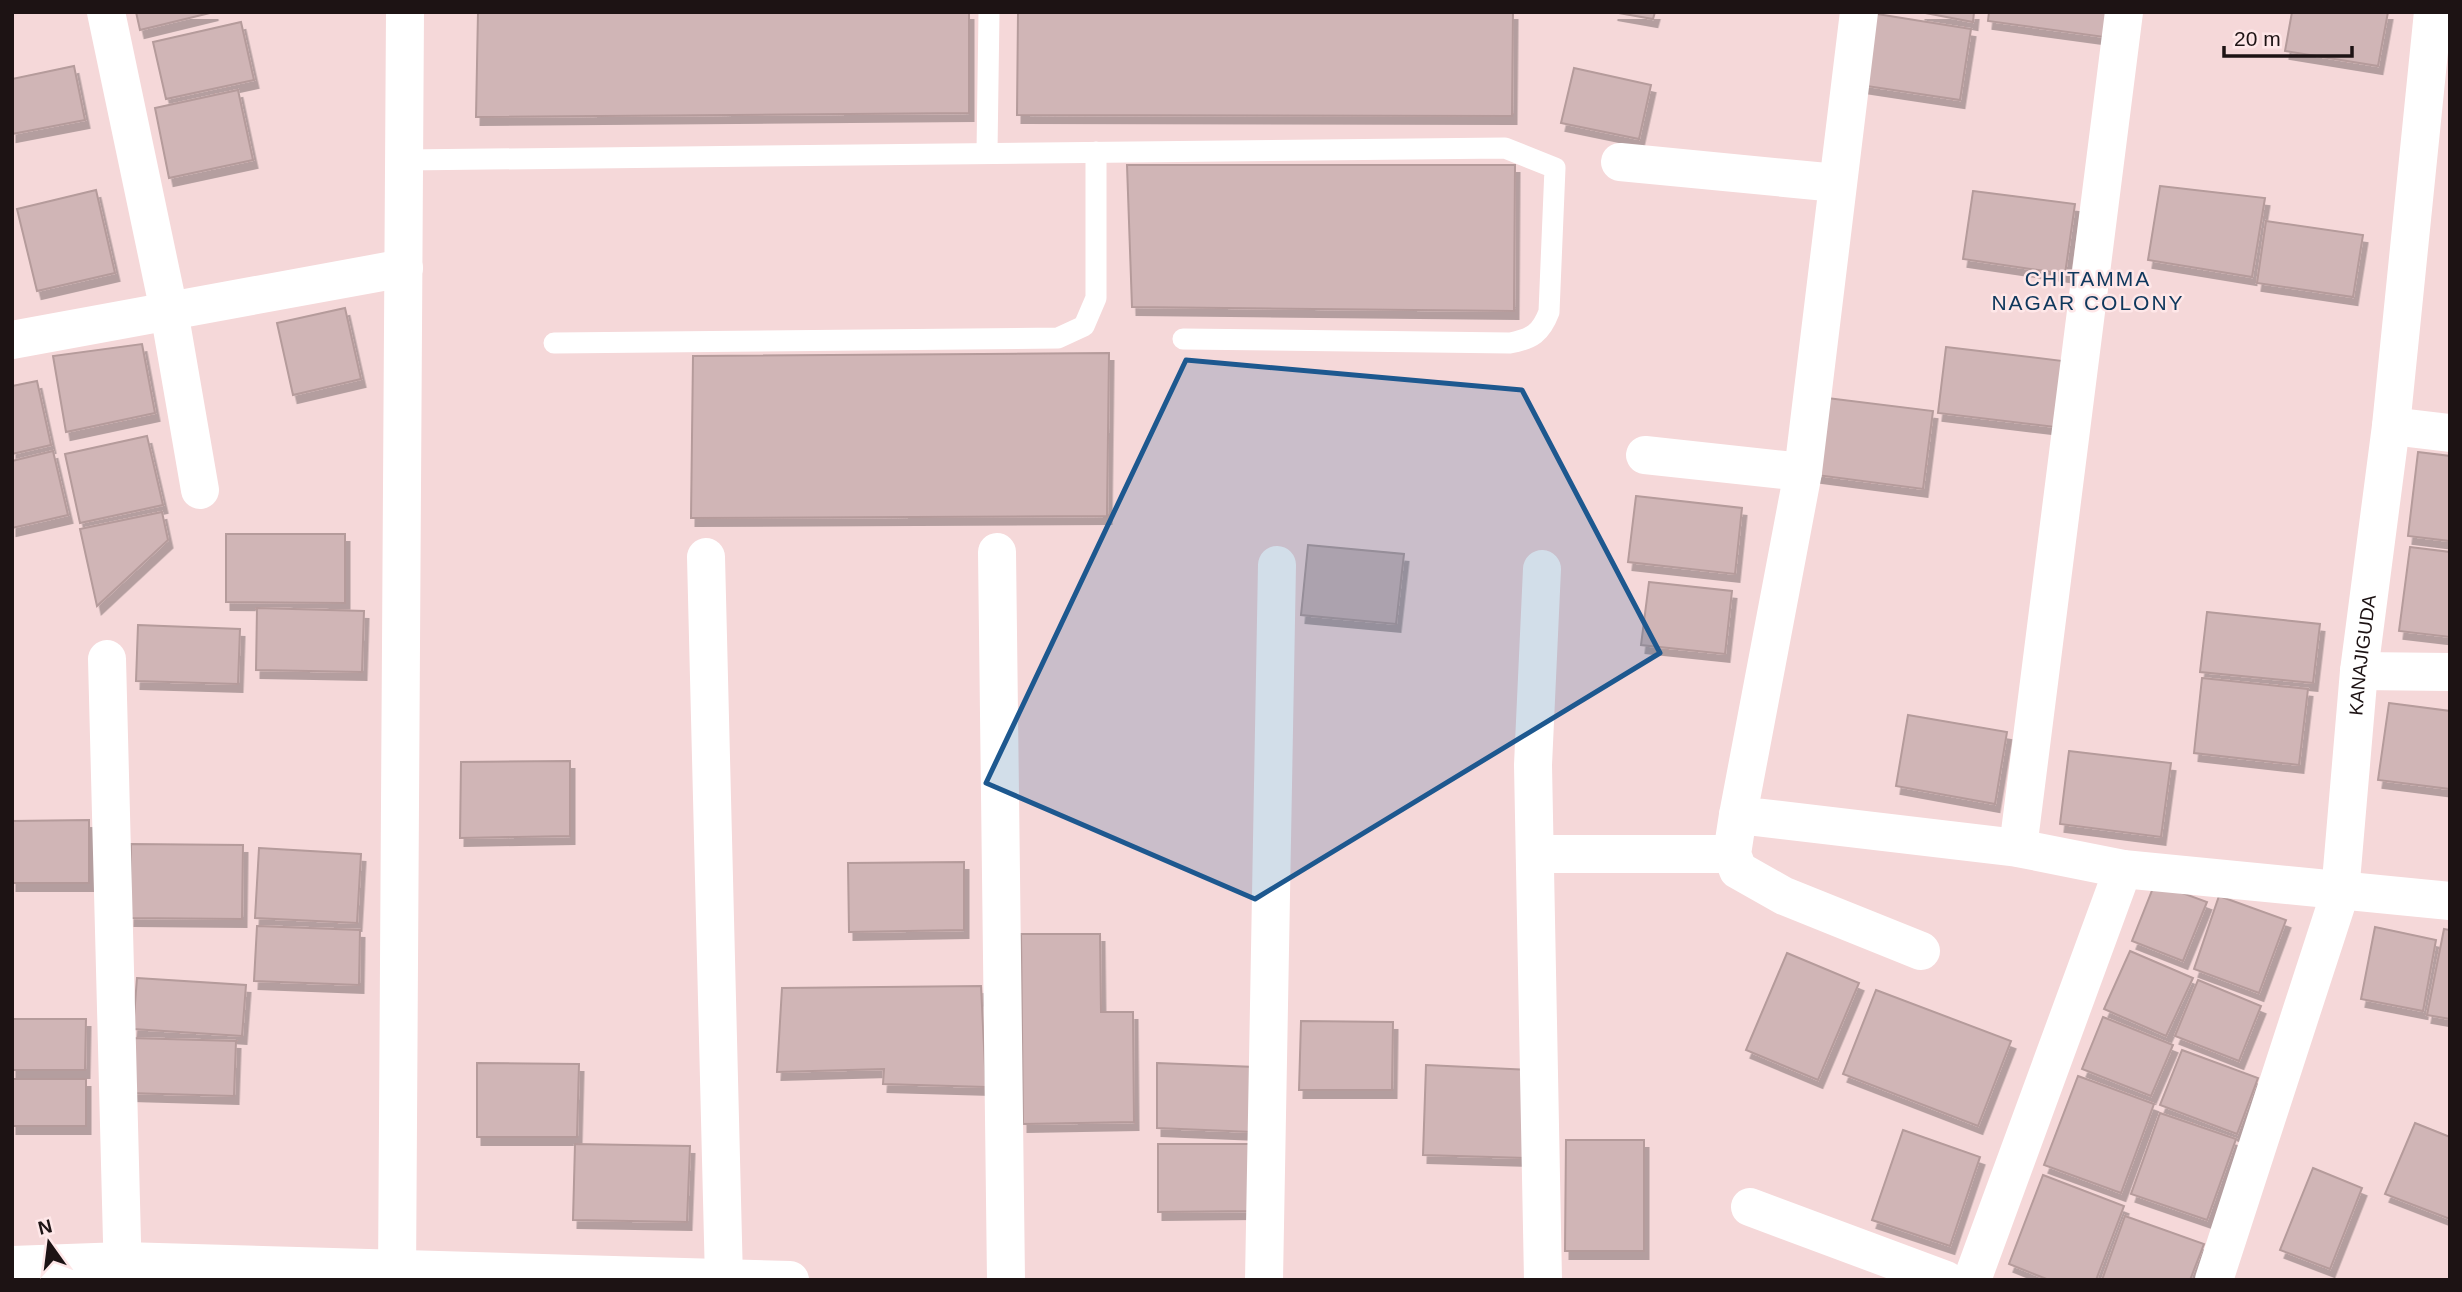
<svg xmlns="http://www.w3.org/2000/svg" width="2462" height="1292" font-family="Arial,sans-serif">
  <defs>
    <filter id="shadow"><feDropShadow dx="4.5" dy="8" stdDeviation="0" flood-color="#0004"/></filter>
  </defs>
  <rect width="100%" height="100%" fill="#f5d8d9"/>
  <g fill="#d0b5b6" stroke="#b59b9b" stroke-width="2" filter="url(#shadow)">
    <path d="M 136,12 L 214,12 L 140,30 Z"/>
    <path d="M 478,12 L 969,12 L 969,113 L 476,117 Z"/>
    <path d="M 1018,12 L 1513,12 L 1512,116 L 1017,115 Z"/>
    <path d="M 1613,12 L 1655,12 L 1653,19 Z"/>
    <path d="M 1920,12 L 1974,12 L 1973,22 Z"/>
    <path d="M 1989,12 L 2108,12 L 2104,37 L 1988,21 Z"/>
    <path d="M 2292,12 L 2388,12 L 2378,66 L 2285,51 Z"/>
    <path d="M 1871,13 L 1971,29 L 1960,100 L 1860,85 Z"/>
    <path d="M 241,22 L 254,80 L 166,99 L 153,42 Z"/>
    <path d="M 74,66 L 85,120 L 12,134 L 12,79 Z"/>
    <path d="M 1574,68 L 1651,85 L 1639,139 L 1561,123 Z"/>
    <path d="M 238,90 L 253,160 L 169,178 L 155,108 Z"/>
    <path d="M 1127,165 L 1515,165 L 1514,311 L 1132,307 Z"/>
    <path d="M 2160,186 L 2265,198 L 2252,277 L 2148,260 Z"/>
    <path d="M 96,190 L 115,273 L 37,291 L 17,209 Z"/>
    <path d="M 1973,191 L 2075,204 L 2065,274 L 1963,259 Z"/>
    <path d="M 2266,221 L 2363,235 L 2353,297 L 2257,283 Z"/>
    <path d="M 345,308 L 361,379 L 293,395 L 277,323 Z"/>
    <path d="M 142,344 L 155,413 L 66,432 L 53,356 Z"/>
    <path d="M 1946,347 L 2063,361 L 2055,427 L 1938,413 Z"/>
    <path d="M 1109,353 L 1107,516 L 691,518 L 693,356 Z"/>
    <path d="M 37,381 L 51,445 L 12,454 L 12,386 Z"/>
    <path d="M 1819,397 L 1933,411 L 1923,489 L 1809,474 Z"/>
    <path d="M 147,436 L 163,505 L 80,523 L 65,454 Z"/>
    <path d="M 53,451 L 68,515 L 12,528 L 12,461 Z"/>
    <path d="M 2418,452 L 2450,456 L 2450,541 L 2408,536 Z"/>
    <path d="M 1636,496 L 1742,508 L 1735,574 L 1628,562 Z"/>
    <path d="M 162,512 L 168,540 L 97,606 L 80,529 Z"/>
    <path d="M 226,534 L 345,534 L 345,603 L 226,602 Z"/>
    <path d="M 1308,545 L 1404,554 L 1396,624 L 1301,615 Z"/>
    <path d="M 2410,547 L 2450,552 L 2450,637 L 2399,631 Z"/>
    <path d="M 1649,582 L 1732,591 L 1725,654 L 1641,645 Z"/>
    <path d="M 257,608 L 364,611 L 362,672 L 256,670 Z"/>
    <path d="M 2207,612 L 2320,624 L 2313,683 L 2200,672 Z"/>
    <path d="M 138,625 L 240,629 L 238,684 L 136,681 Z"/>
    <path d="M 2202,678 L 2308,689 L 2299,765 L 2194,753 Z"/>
    <path d="M 2389,703 L 2450,711 L 2450,789 L 2378,780 Z"/>
    <path d="M 1908,715 L 2007,732 L 1995,804 L 1896,786 Z"/>
    <path d="M 2069,751 L 2171,763 L 2161,837 L 2060,824 Z"/>
    <path d="M 570,761 L 570,836 L 460,838 L 461,762 Z"/>
    <path d="M 89,820 L 89,883 L 12,883 L 12,821 Z"/>
    <path d="M 131,844 L 243,845 L 242,919 L 130,918 Z"/>
    <path d="M 259,848 L 361,854 L 357,923 L 255,918 Z"/>
    <path d="M 964,862 L 964,930 L 849,932 L 848,863 Z"/>
    <path d="M 2155,883 L 2207,902 L 2183,961 L 2132,941 Z"/>
    <path d="M 2219,896 L 2286,920 L 2259,993 L 2194,969 Z"/>
    <path d="M 257,926 L 360,930 L 359,985 L 254,981 Z"/>
    <path d="M 2375,927 L 2436,940 L 2423,1011 L 2361,999 Z"/>
    <path d="M 2444,929 L 2450,930 L 2450,1019 L 2427,1015 Z"/>
    <path d="M 1021,934 L 1100,934 L 1101,1012 L 1133,1012 L 1134,1122 L 1023,1124 Z"/>
    <path d="M 2130,951 L 2193,978 L 2166,1036 L 2104,1009 Z"/>
    <path d="M 1787,953 L 1859,983 L 1818,1080 L 1746,1050 Z"/>
    <path d="M 137,978 L 246,985 L 242,1036 L 133,1029 Z"/>
    <path d="M 2198,980 L 2261,1006 L 2239,1061 L 2175,1036 Z"/>
    <path d="M 981,986 L 986,1087 L 883,1084 L 884,1069 L 777,1072 L 782,988 Z"/>
    <path d="M 1876,990 L 2011,1041 L 1978,1126 L 1843,1074 Z"/>
    <path d="M 2103,1017 L 2173,1045 L 2151,1096 L 2082,1069 Z"/>
    <path d="M 12,1019 L 86,1019 L 85,1070 L 12,1070 Z"/>
    <path d="M 1301,1021 L 1393,1022 L 1392,1090 L 1299,1090 Z"/>
    <path d="M 130,1038 L 236,1041 L 234,1096 L 128,1093 Z"/>
    <path d="M 2182,1050 L 2258,1078 L 2237,1134 L 2160,1105 Z"/>
    <path d="M 477,1063 L 579,1064 L 577,1137 L 477,1137 Z"/>
    <path d="M 1157,1063 L 1255,1067 L 1253,1132 L 1157,1128 Z"/>
    <path d="M 1426,1065 L 1531,1070 L 1528,1158 L 1423,1155 Z"/>
    <path d="M 2078,1076 L 2154,1104 L 2121,1193 L 2044,1165 Z"/>
    <rect x="12" y="1079" width="74" height="47"/>
    <path d="M 2160,1113 L 2236,1139 L 2207,1220 L 2131,1194 Z"/>
    <path d="M 2415,1123 L 2450,1137 L 2450,1219 L 2385,1194 Z"/>
    <path d="M 1903,1130 L 1980,1157 L 1950,1246 L 1872,1220 Z"/>
    <path d="M 1566,1140 L 1644,1140 L 1644,1251 L 1565,1251 Z"/>
    <path d="M 575,1144 L 690,1146 L 687,1222 L 573,1220 Z"/>
    <path d="M 1158,1144 L 1249,1144 L 1251,1211 L 1158,1212 Z"/>
    <path d="M 2313,1168 L 2362,1188 L 2330,1269 L 2280,1250 Z"/>
    <path d="M 2043,1175 L 2124,1206 L 2096,1280 L 2049,1280 L 2009,1264 Z"/>
    <path d="M 2125,1216 L 2204,1244 L 2190,1280 L 2102,1280 Z"/>
  </g>
  <g fill="none" stroke-linecap="round" stroke-linejoin="round">
    <g stroke="#fff" stroke-width="21">
      <path d="M 987,152 L 989,12"/>
      <path d="M 405,160 L 1505,148 L 1555,168 L 1549,312 C 1541,333 1532,339 1510,343 L 1183,339"/>
      <path d="M 554,343 L 1058,338 L 1084,326 L 1096,298 L 1096,152"/>
    </g>
    <g stroke="#fff" stroke-width="38">
      <path d="M 106,12 L 169,311 L 200,490"/>
      <path d="M 1859,12 L 1803,472 L 1738,815 L 2018,848 L 2123,869 L 2450,901"/>
      <path d="M 1620,162 L 1837,183"/>
      <path d="M 12,340 L 404,268"/>
      <path d="M 2391,426 L 2450,433"/>
      <path d="M 1645,455 L 1803,472"/>
      <path d="M 997,552 L 1006,1280"/>
      <path d="M 706,557 L 724,1280"/>
      <path d="M 1542,569 L 1533,765 L 1543,1280"/>
      <path d="M 107,659 L 123,1280"/>
      <path d="M 2359,671 L 2450,672"/>
      <path d="M 1738,815 L 1732,854 L 1738,870 L 1784,896 L 1921,951"/>
      <path d="M 2018,848 L 2124,12"/>
      <path d="M 1535,854 L 1732,854"/>
      <path d="M 1750,1207 L 1946,1280"/>
      <path d="M 12,1265 L 123,1261 L 790,1280"/>
      <path d="M 397,1280 L 405,12"/>
      <path d="M 1264,1280 L 1277,565"/>
      <path d="M 1972,1280 L 2123,869"/>
      <path id="s1" d="M 2214,1280 L 2340,893 L 2359,671 L 2391,426 L 2433,12"/>
    </g>
  </g>
  <path fill="#1d588f" fill-opacity="0.2" stroke="#1d588f" stroke-width="5" stroke-linejoin="round" d="M 1186,360 L 1522,390 L 1660,653 L 1255,899 L 986,783 Z"/>
  <g text-anchor="middle" dominant-baseline="central" stroke-width="5" stroke-linejoin="round" paint-order="stroke">
    <g font-size="19" fill="#1d1314" stroke="#fee7e8">
      <text stroke="none"><textPath href="#s1" startOffset="646">KANAJIGUDA</textPath></text>
    </g>
    <g font-size="21" letter-spacing="2" fill="#0e375c" stroke="#fee7e8">
      <text x="2088" y="278">CHITAMMA<tspan x="2088" dy="24">NAGAR COLONY</tspan></text>
    </g>
  </g>
  <rect width="2462" height="1292" fill="none" stroke="#1d1314" stroke-width="28"/>
  <g transform="translate(49 1243) rotate(346)" stroke="#fee7e8" stroke-width="5" paint-order="stroke">
  <path d="M0-5L12 26L0 18L-12 26Z" fill="#1d1314"/>
  <text y="-10" font-size="19" font-weight="bold" text-anchor="middle" fill="#1d1314">N</text>
  </g>
  <path d="M2224 46v10h128v-10" fill="none" stroke="#1d1314" stroke-width="3.5"/>
  <text x="2234" y="46" font-size="21" fill="#1d1314" stroke="#fee7e8" stroke-width="5" paint-order="stroke">20 m</text>
</svg>
